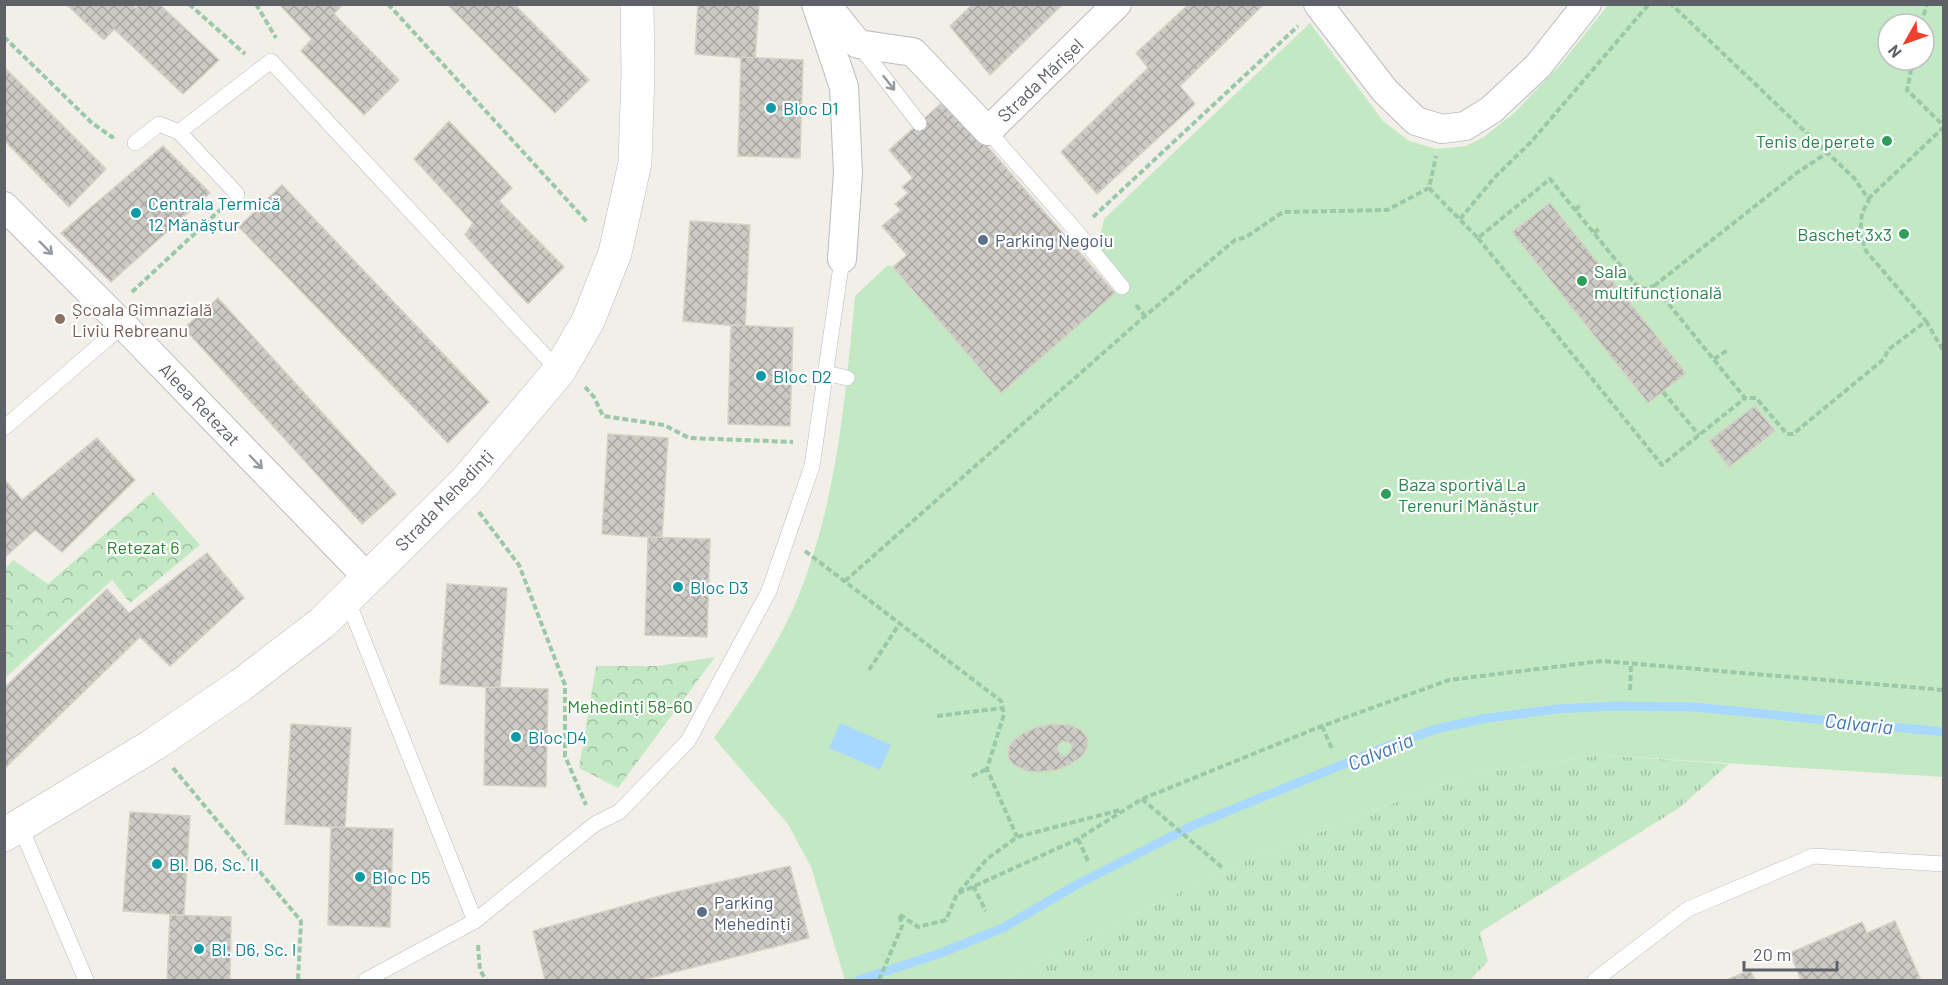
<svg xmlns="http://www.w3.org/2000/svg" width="1948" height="985" font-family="Barlow,sans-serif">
  <defs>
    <pattern id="grass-tufts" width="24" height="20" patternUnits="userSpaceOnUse" patternTransform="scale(1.5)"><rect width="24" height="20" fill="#c3e9c4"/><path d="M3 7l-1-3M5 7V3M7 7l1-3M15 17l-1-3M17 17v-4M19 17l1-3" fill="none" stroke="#a2c0a3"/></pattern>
    <pattern id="forest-crowns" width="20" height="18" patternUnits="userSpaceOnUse" patternTransform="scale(1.5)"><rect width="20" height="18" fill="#c3e9c4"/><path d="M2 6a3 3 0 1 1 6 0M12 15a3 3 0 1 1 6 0" fill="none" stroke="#a2c0a3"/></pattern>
    <pattern id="building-cross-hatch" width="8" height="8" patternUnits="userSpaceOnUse" patternTransform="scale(1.5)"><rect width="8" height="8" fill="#cccac4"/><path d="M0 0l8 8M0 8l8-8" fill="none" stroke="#a9a7a3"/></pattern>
  </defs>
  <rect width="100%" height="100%" fill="#f1efe7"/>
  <path fill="url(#grass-tufts)" d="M 1601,755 L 1729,764 L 1679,808 L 1480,932 L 1488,961 L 1470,980 L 1004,980 L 1230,867 L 1463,776 Z"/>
  <g fill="url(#forest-crowns)">
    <path d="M 153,492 L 200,545 L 130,603 L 112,580 L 5,678 L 5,569 L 13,560 L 48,584 Z"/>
    <path d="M 715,657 L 618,788 L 579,768 L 596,666 L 658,666 Z"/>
  </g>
  <path fill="#c3e9c4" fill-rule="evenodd" d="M 1608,5 L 1943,5 L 1943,777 L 1601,755 L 1463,776 L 1230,867 L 1004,980 L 845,980 L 811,867 L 788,824 L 714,738 C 743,696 772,655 793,609 C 836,511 845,402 855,296 L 888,265 L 893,267 L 1001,393 L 1126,283 L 1097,249 L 1104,219 L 1310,23 L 1383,121 L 1409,141 L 1437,149 L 1466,146 L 1484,137 L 1514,113 L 1561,64 ZM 1888,24 L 1924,24 L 1924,60 L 1888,60 Z"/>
  <path fill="#a9d8ff" d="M 840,723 L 891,745 L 880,770 L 829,748 Z"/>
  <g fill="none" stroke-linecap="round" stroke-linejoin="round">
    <path stroke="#a9d8ff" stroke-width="9" d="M 859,980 L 941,953 L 1003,928 L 1076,885 L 1194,825 L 1388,746 L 1436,729 L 1482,719 L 1557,709 L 1615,706 L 1694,707 L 1944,732"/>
  </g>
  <g fill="url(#building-cross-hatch)" stroke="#d6d1c5" stroke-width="1.5" fill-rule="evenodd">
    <path d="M 66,4 L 132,4 L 136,9 L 139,4 L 159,4 L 219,60 L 183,94 L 114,29 L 104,40 Z"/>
    <path d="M 279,4 L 340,4 L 341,6 L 334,14 L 399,80 L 364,115 L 301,51 L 312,39 Z"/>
    <path d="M 447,4 L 514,4 L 589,80 L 555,113 Z"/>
    <path d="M 698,4 L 759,4 L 755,59 L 695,54 Z"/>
    <path d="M 973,4 L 1063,4 L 990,75 L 950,26 Z"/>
    <path d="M 1189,4 L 1264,4 L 1180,86 L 1195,104 L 1097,194 L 1061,152 L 1148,68 L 1136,53 Z"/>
    <path d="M 741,57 L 803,60 L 800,158 L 738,156 Z"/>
    <path d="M 4,67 L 106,169 L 69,207 L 4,140 Z"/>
    <path d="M 946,99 L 1115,293 L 1001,393 L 893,267 L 907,255 L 882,226 L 901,210 L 895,204 L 908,193 L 902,187 L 913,178 L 889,150 Z"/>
    <path d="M 449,121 L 512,188 L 499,201 L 564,267 L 528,304 L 465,235 L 473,223 L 414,159 Z"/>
    <path d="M 163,146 L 210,193 L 111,282 L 61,233 Z"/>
    <path d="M 282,185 L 489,402 L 448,443 L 239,227 Z"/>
    <path d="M 1550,203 L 1686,373 L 1648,403 L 1512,232 Z"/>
    <path d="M 690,221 L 750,225 L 745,327 L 683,321 Z"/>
    <path d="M 218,298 L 396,494 L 362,524 L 184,328 Z"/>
    <path d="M 731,325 L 793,328 L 790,426 L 728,424 Z"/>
    <path d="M 1755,406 L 1775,431 L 1729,467 L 1709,441 Z"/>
    <path d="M 608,434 L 668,438 L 662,538 L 602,534 Z"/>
    <path d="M 97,438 L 135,480 L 62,552 L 35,530 L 4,558 L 4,483 L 6,481 L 22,500 Z"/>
    <path d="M 648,537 L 710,539 L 707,637 L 645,635 Z"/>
    <path d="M 207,553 L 244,598 L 170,666 L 140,637 L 4,769 L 4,688 L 107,589 L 129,613 Z"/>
    <path d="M 447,584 L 507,588 L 500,688 L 440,684 Z"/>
    <path d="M 486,687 L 548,689 L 546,787 L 484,785 Z"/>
    <path d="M 291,724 L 351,728 L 345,828 L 285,824 Z"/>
    <path d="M 1054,724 L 1069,725 L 1081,730 L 1087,738 L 1088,746 L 1082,756 L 1069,765 L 1056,770 L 1038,772 L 1026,771 L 1013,764 L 1009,759 L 1008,748 L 1013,741 L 1023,733 L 1038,727 ZM 1063,741 L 1070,743 L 1072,748 L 1070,752 L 1066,756 L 1061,755 L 1057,749 L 1058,745 Z"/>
    <path d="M 130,812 L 190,816 L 184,915 L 123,911 Z"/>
    <path d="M 331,827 L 393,829 L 390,927 L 328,925 Z"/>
    <path d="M 790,866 L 809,938 L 643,980 L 545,980 L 533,931 L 671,893 Z"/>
    <path d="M 170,915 L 231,917 L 230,980 L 167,980 Z"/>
    <path d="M 1895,921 L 1920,978 L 1914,980 L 1801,980 L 1790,953 L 1862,922 L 1867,933 Z"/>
    <path d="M 1750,970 L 1755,980 L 1727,980 Z"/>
  </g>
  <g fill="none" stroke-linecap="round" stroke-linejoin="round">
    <g stroke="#b9bcc1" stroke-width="16">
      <g id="service">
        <path d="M 858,44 L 919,123"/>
        <path d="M 988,131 L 1077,232 L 1122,287"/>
        <path d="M 179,132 L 271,61 L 559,371"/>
        <path d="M 135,143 L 159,124 L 179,132 L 237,194"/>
        <path d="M 826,373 L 847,378"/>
        <path d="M 4,428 L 123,325"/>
        <path d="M 347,599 L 475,921"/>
        <path d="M 20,826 L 86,980"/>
        <path d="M 366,980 L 475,921 L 595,824 L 619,812 L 688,741 L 769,591 L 812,466 L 842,259"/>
        <path d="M 1595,980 L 1688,909 L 1813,856 L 1944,864"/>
      </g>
    </g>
    <g stroke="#b9bcc1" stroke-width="30">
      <g id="minor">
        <path d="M 816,4 L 844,87 L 848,173 L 842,259"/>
        <path d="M 826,4 L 858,44 L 913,52 L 988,131 L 1117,4"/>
        <path d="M 1318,4 L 1385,91 L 1416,121 L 1442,129 L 1465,126 L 1491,110 L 1538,66 L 1587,4"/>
        <path d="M 4,206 L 123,325 L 368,578"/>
      </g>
    </g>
    <g stroke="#b9bcc1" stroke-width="34">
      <path id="tertiary" d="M 4,835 L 153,745 L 241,685 L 322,623 L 466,481 L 559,371 L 588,321 L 615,253 L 635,163 L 638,74 L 637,4"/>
    </g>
    <g stroke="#9ac8a8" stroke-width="4" stroke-dasharray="6 3" stroke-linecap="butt">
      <path d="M 189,4 L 245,54"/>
      <path d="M 256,4 L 276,38"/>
      <path d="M 388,4 L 588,223"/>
      <path d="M 1921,24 L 1927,4"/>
      <path d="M 4,37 L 92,123 L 112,137 L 114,136"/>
      <path d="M 1913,60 L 1907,90 L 1944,126"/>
      <path d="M 1429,188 L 1478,238 L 1550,179 L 1636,285 L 1645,289 L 1654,286 L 1745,398 L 1756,398 L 1787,434 L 1793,434 L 1884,359 L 1888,350 L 1926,321 L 1866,251 L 1860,234 L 1862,213 L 1869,200 L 1854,178 L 1671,4"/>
      <path d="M 1868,199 L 1944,127"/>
      <path d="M 1575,210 L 1582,204"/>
      <path d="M 1093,217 L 1298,26"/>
      <path d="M 1460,219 L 1495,177 L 1531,142 L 1649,4"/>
      <path d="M 1594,233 L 1601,227"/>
      <path d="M 1478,238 L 1662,465 L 1745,398"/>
      <path d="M 1654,286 L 1798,172 L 1827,153"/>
      <path d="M 132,292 L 221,209"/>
      <path d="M 1136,305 L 1145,316"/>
      <path d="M 1926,321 L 1944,352"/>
      <path d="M 1714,359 L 1728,350"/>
      <path d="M 585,387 L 594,397 L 603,416 L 664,425 L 689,438 L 793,442"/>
      <path d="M 1663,392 L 1699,435"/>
      <path d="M 479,512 L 519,565 L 565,685 L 565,756 L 586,805"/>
      <path d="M 805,551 L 1001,701 L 1004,714 L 987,769 L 1017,837"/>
      <path d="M 845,581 L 1145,316 L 1235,240 L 1246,237 L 1283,212 L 1387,210 L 1429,188 L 1436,156"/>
      <path d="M 869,670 L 900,623"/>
      <path d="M 1630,690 L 1631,663"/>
      <path d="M 937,716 L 1002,708"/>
      <path d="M 1322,726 L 1333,751"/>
      <path d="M 173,768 L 301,921 L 298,980"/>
      <path d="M 972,776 L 987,769"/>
      <path d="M 1142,799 L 1224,869"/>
      <path d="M 1078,839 L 1089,863"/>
      <path d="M 973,886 L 986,911"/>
      <path d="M 959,892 L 987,859 L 1017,837 L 1120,810"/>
      <path d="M 478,945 L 480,970 L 486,980"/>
      <path d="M 879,980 L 902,926 L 899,914 L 918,927 L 946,920 L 957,894 L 1078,839 L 1142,799 L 1322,726 L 1449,680 L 1602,661 L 1944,690"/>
    </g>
    <use href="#service" stroke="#fff" stroke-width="15"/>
    <use href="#minor" stroke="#fff" stroke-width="28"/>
    <use href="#tertiary" stroke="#fff" stroke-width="33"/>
  </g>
  <defs><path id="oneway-shaft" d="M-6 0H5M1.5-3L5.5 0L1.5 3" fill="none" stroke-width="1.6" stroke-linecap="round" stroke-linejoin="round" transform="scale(1.5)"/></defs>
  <g stroke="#96999d">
    <use href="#oneway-shaft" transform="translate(889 83) rotate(52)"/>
    <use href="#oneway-shaft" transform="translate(46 248) rotate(45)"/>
    <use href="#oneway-shaft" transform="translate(256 462) rotate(46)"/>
  </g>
  <g fill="#0f9aa8" stroke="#fff" stroke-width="2">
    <circle cx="771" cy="108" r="6"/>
    <circle cx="136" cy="213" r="6"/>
    <circle cx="761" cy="376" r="6"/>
    <circle cx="678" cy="587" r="6"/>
    <circle cx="516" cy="737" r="6"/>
    <circle cx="157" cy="864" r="6"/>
    <circle cx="360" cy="877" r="6"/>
    <circle cx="199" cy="949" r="6"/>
  </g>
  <g fill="#2e9e5b" stroke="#fff" stroke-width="2">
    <circle cx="1887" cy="141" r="6"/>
    <circle cx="1904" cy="234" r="6"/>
    <circle cx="1582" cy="281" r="6"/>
    <circle cx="1386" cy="494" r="6"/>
  </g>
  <g fill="#5c6f8a" stroke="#fff" stroke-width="2">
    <circle cx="983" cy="240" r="6"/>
    <circle cx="702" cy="912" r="6"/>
  </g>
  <circle fill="#8d6e63" stroke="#fff" stroke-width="2" cx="60" cy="319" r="6"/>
  <g text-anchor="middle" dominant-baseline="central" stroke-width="4.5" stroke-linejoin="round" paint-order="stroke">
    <g font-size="18" fill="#5e6268" stroke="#fff">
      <text transform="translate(1040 80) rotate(-44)">Strada Mărișel</text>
      <text transform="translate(200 404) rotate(46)">Aleea Retezat</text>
      <text transform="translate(444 500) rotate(-46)">Strada Mehedinți</text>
    </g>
    <g font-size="18" fill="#0d838f" stroke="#fff" text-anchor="start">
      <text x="783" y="108">Bloc D1</text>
      <text x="148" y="203">Centrala Termică<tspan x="148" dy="21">12 Mănăștur</tspan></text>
      <text x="773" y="376">Bloc D2</text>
      <text x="690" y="587">Bloc D3</text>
      <text x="528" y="737">Bloc D4</text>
      <text x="169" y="864">Bl. D6, Sc. II</text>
      <text x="372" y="877">Bloc D5</text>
      <text x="211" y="949">Bl. D6, Sc. I</text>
    </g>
    <g font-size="18" fill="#27864d" stroke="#fff" text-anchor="end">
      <text x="1875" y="141">Tenis de perete</text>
      <text x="1892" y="234">Baschet 3x3</text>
      <text x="1594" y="271" text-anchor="start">Sala<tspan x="1594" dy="21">multifuncțională</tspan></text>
      <text x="1398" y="484" text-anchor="start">Baza sportivă La<tspan x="1398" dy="21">Terenuri Mănăștur</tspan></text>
    </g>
    <g font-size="18" fill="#4e5e75" stroke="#fff" text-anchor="start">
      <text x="995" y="240">Parking Negoiu</text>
      <text x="714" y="902">Parking<tspan x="714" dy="21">Mehedinți</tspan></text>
    </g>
    <g font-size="18" fill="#785e54" stroke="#fff" text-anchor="start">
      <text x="72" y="309">Școala Gimnazială<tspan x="72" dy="21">Liviu Rebreanu</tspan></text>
    </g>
    <g font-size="18" fill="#308437" stroke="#fff">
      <text x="143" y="547">Retezat 6</text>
      <text x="630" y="706">Mehedinți 58-60</text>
    </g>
    <g font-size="20" font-style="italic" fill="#3f77b8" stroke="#fff">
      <text transform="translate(1859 723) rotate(6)">Calvaria</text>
      <text transform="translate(1380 751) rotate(-22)">Calvaria</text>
    </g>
  </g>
  <rect width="1948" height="985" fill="none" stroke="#5e6268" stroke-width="12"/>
  <g transform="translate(1906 42) rotate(230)"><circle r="28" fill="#ffffff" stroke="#bfc0c3" stroke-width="1.5"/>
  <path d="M0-4.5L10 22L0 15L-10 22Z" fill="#f1402d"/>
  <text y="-9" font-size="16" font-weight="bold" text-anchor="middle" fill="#5e6268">N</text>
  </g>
  <path d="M1744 961v9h93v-9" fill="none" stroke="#5e6268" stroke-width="3"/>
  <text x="1753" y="961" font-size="18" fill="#5e6268" stroke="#ffffff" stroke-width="4.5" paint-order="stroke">20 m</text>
</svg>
